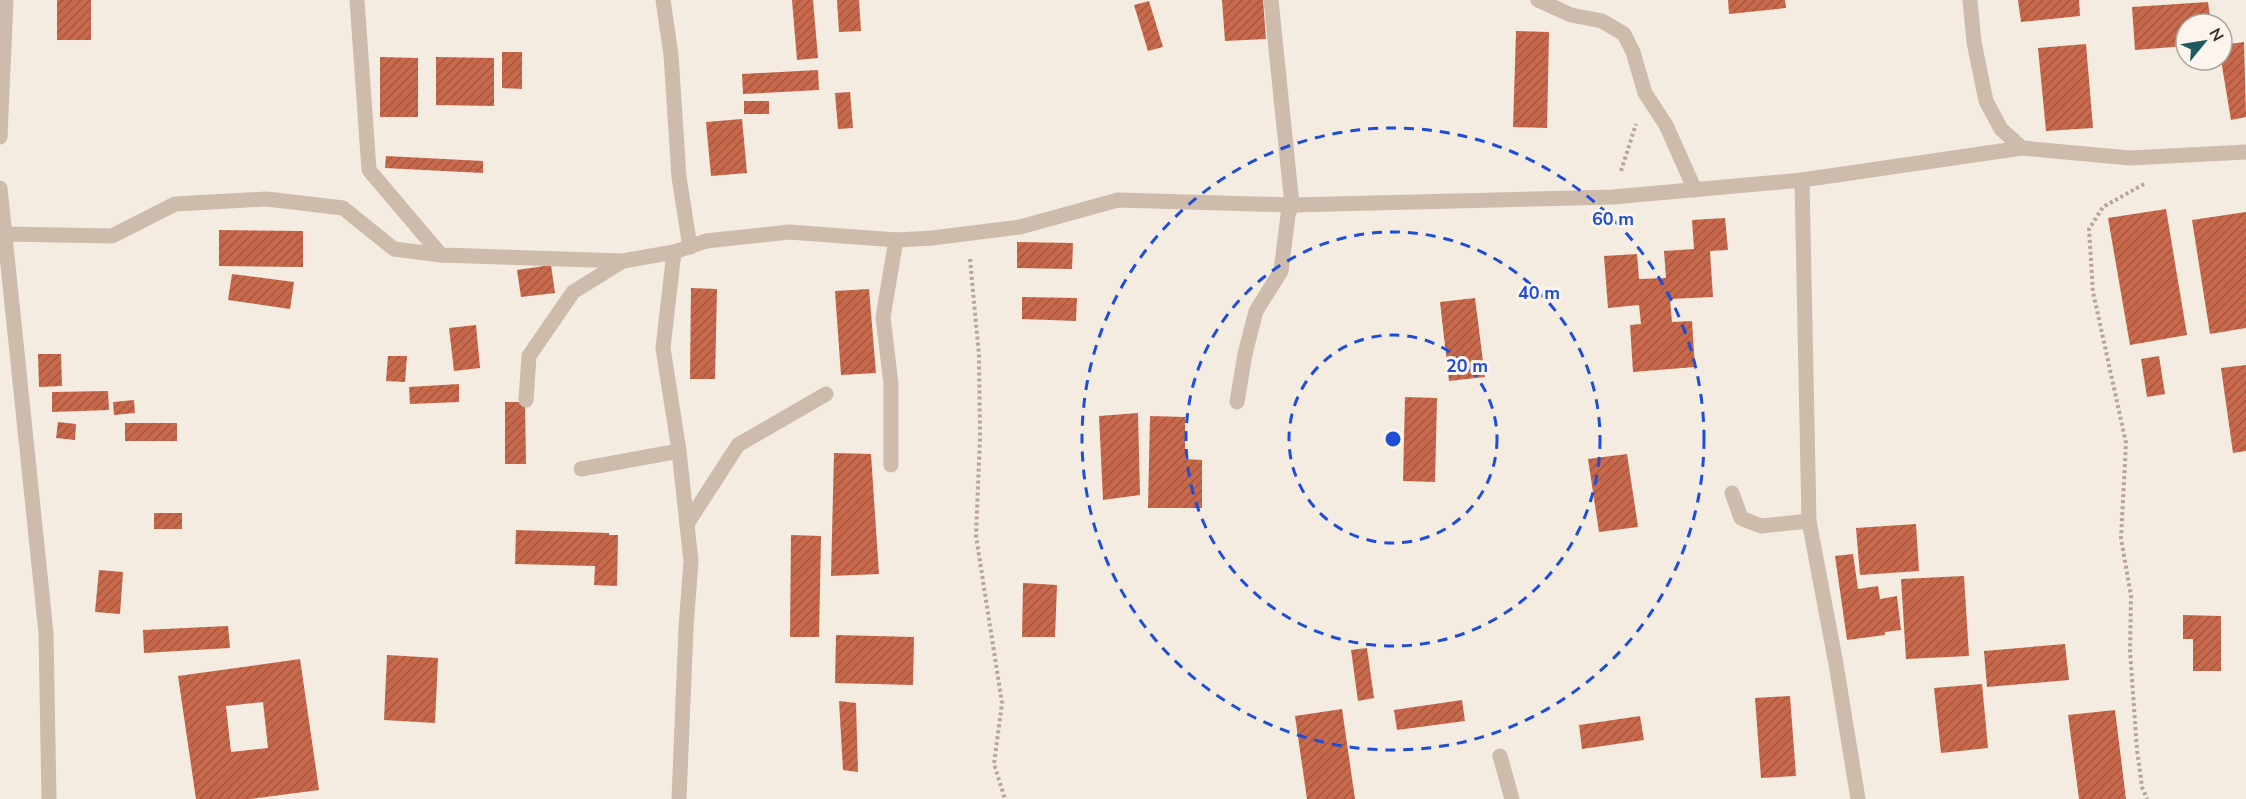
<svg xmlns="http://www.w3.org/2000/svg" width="2246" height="799" font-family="'Nunito Sans',sans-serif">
  <defs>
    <pattern id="building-hatch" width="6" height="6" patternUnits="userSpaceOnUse" patternTransform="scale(1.5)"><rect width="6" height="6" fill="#c8694b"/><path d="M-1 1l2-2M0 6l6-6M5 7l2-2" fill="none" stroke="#a4573f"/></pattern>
  </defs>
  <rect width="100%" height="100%" fill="#f4ebe1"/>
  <g fill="url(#building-hatch)" fill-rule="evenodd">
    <rect x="57" y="0" width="34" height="40"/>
    <path d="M 792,0 L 813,0 L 818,58 L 797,60 Z"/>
    <path d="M 837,0 L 859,0 L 861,31 L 839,32 Z"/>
    <path d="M 1222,0 L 1263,0 L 1266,39 L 1225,41 Z"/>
    <path d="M 1728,0 L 1785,0 L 1786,8 L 1729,14 Z"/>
    <path d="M 2018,0 L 2079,0 L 2080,16 L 2021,22 Z"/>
    <path d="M 1149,1 L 1163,47 L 1148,51 L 1134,5 Z"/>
    <path d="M 2208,2 L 2211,24 L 2186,24 L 2186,46 L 2135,50 L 2132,7 Z"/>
    <path d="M 1516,31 L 1549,32 L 1547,128 L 1513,127 Z"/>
    <path d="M 2244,42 L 2246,117 L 2231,120 L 2221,60 L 2222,45 Z"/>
    <path d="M 2086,44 L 2093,128 L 2046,131 L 2038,48 Z"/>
    <path d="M 502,52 L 522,52 L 522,89 L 502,88 Z"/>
    <path d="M 380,57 L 418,58 L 418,117 L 380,117 Z"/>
    <path d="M 436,57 L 494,58 L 494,106 L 436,105 Z"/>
    <path d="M 818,70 L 819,90 L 743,94 L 742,74 Z"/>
    <path d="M 850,92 L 853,128 L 838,129 L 835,93 Z"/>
    <rect x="744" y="101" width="25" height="13"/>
    <path d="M 742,119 L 747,173 L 711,176 L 706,122 Z"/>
    <path d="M 386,156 L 483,161 L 483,173 L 385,168 Z"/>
    <path d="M 2166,209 L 2187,335 L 2130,345 L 2108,218 Z"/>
    <path d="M 2246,212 L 2246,328 L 2210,334 L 2192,220 Z"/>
    <path d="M 1725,218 L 1728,250 L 1710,251 L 1713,297 L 1670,299 L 1672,322 L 1692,321 L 1695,367 L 1633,372 L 1630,325 L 1641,324 L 1639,305 L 1608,308 L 1604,256 L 1637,254 L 1639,279 L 1666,278 L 1664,251 L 1694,249 L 1692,220 Z"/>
    <path d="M 219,230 L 303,231 L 303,267 L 219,266 Z"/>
    <path d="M 1017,242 L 1073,243 L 1072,269 L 1017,268 Z"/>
    <path d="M 551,265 L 555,293 L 521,297 L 517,270 Z"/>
    <path d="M 232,274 L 294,282 L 290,309 L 228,300 Z"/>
    <path d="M 691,288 L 717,289 L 715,379 L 690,379 Z"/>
    <path d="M 869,289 L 876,373 L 841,375 L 835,291 Z"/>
    <path d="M 1022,297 L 1077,298 L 1076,321 L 1022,319 Z"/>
    <path d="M 1475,298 L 1485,377 L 1449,381 L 1440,302 Z"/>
    <path d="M 476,325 L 480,368 L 454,371 L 449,328 Z"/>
    <path d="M 38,354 L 61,354 L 62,386 L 39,387 Z"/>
    <path d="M 388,356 L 407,356 L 405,382 L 386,381 Z"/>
    <path d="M 2159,356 L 2165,394 L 2147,397 L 2141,359 Z"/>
    <path d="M 2246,365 L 2246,451 L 2233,453 L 2221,368 Z"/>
    <path d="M 459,384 L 459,402 L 410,404 L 409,387 Z"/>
    <path d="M 108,391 L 109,410 L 52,412 L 52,392 Z"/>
    <path d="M 1405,397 L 1437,398 L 1435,482 L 1403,481 Z"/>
    <path d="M 134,400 L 135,413 L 114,415 L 113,402 Z"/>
    <path d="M 505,402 L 525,402 L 526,464 L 505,464 Z"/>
    <path d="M 1138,413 L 1140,495 L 1103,500 L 1099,416 Z"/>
    <path d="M 1150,416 L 1185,417 L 1185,459 L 1202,460 L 1202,508 L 1148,508 Z"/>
    <path d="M 58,422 L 76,424 L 75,440 L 56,438 Z"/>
    <rect x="125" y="423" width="52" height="18"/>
    <path d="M 834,453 L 871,454 L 879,574 L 831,576 Z"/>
    <path d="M 1627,454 L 1638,527 L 1599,532 L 1588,459 Z"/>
    <rect x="154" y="513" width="28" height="16"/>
    <path d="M 1916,524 L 1919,571 L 1860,575 L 1856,528 Z"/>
    <path d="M 516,530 L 609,533 L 609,535 L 618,535 L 617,586 L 594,585 L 595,566 L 515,564 Z"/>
    <path d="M 791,535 L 821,536 L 819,637 L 790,637 Z"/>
    <path d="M 1853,554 L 1858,589 L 1878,586 L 1880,599 L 1897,596 L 1901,630 L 1885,632 L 1885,635 L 1847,640 L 1835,556 Z"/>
    <path d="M 99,570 L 123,572 L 120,614 L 95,612 Z"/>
    <path d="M 1964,576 L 1969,656 L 1906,659 L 1901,579 Z"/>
    <path d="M 1023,583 L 1057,585 L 1055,637 L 1022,637 Z"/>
    <path d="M 2183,615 L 2221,616 L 2221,671 L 2193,671 L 2193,639 L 2183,639 Z"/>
    <path d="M 228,626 L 230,648 L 144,653 L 143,630 Z"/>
    <path d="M 836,635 L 914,637 L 913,685 L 835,683 Z"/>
    <path d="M 2065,644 L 2069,680 L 1987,687 L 1984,651 Z"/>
    <path d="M 1367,648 L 1374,698 L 1358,701 L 1351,650 Z"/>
    <path d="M 387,655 L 438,658 L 435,723 L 384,720 Z"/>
    <path d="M 300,659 L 319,790 L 251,799 L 196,799 L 178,676 ZM 263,702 L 268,748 L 231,752 L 226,706 Z"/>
    <path d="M 1982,684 L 1988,748 L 1941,753 L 1934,688 Z"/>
    <path d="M 1790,696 L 1796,776 L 1761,778 L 1755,698 Z"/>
    <path d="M 1462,700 L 1465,721 L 1397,730 L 1394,710 Z"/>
    <path d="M 839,701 L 856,703 L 858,772 L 843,770 Z"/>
    <path d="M 1342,709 L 1355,799 L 1307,799 L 1295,716 Z"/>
    <path d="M 2115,710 L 2126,799 L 2079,799 L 2068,715 Z"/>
    <path d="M 1640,716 L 1644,740 L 1582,749 L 1579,725 Z"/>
  </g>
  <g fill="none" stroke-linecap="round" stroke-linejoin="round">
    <g stroke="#b9a596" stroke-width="4" stroke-dasharray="3 3" stroke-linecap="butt">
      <path d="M 1621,171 L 1636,124"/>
      <path d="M 2144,184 L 2103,207 L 2089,229 L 2093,292 L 2126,443 L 2121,538 L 2131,596 L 2130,651 L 2137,750 L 2142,787 L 2147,799"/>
      <path d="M 970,259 L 979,356 L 980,437 L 976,536 L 1002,703 L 994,764 L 1005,799"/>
    </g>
    <g stroke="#cdbbac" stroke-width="15">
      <path d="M 1538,0 L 1571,15 L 1602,21 L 1624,34 L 1633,52 L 1645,93 L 1666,125 L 1695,190"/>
      <path d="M 526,400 L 529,356 L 573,292 L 623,261 L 674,252 L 663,348 L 679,451 L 691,561 L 686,628 L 679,799"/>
      <path d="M 1237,402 L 1245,354 L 1256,311 L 1281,271 L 1288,215 L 1292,205"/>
      <path d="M 891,465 L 891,384 L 883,317 L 896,240"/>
      <path d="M 581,469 L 679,451"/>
      <path d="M 1732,493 L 1741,518 L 1761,526 L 1809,521"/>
      <path d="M 687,524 L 738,445 L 826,394"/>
      <path d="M 1500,756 L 1512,799"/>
    </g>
    <g stroke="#cdbbac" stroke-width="15">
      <path d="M 357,0 L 369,170 L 441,255 L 623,261"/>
      <path d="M 663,0 L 671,55 L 679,177 L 690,247"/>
      <path d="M 1271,0 L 1292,205"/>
      <path d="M 1970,0 L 1974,42 L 1986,101 L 2001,129 L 2022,148 L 2130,158 L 2246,152"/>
      <path d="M 0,137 L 6,0"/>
      <path d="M 1802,180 L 1809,521 L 1836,664 L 1858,799"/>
      <path d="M 0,188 L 46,633 L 49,799"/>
      <path d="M 5,234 L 112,236 L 175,204 L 267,199 L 343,208 L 394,249 L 441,255"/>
      <path d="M 674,252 L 706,241 L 789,232 L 896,240 L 932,238 L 1020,227 L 1118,200 L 1292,205 L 1613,197 L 1802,180 L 2022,148"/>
    </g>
  </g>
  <g fill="none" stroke="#1d4ed8" stroke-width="3" stroke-dasharray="10 8">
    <circle cx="1393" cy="439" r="104"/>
    <circle cx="1393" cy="439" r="207"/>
    <circle cx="1393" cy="439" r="311"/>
  </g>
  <circle cx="1393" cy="439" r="9" fill="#1d4ed8" stroke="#fbf5ee" stroke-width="3"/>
  <g font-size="18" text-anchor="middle" font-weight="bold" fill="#1d4ed8" stroke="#fbf5ee" stroke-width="6" stroke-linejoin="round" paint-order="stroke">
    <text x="1613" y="225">60 m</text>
    <text x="1539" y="299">40 m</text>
    <text x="1467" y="372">20 m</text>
  </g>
  <g transform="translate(2204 42) rotate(60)"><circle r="28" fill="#fbf5ee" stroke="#aea6a0" stroke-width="1.5"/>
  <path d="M0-4.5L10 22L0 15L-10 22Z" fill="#1f5a5e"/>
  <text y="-9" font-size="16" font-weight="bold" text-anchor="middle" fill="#3b302b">N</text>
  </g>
</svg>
